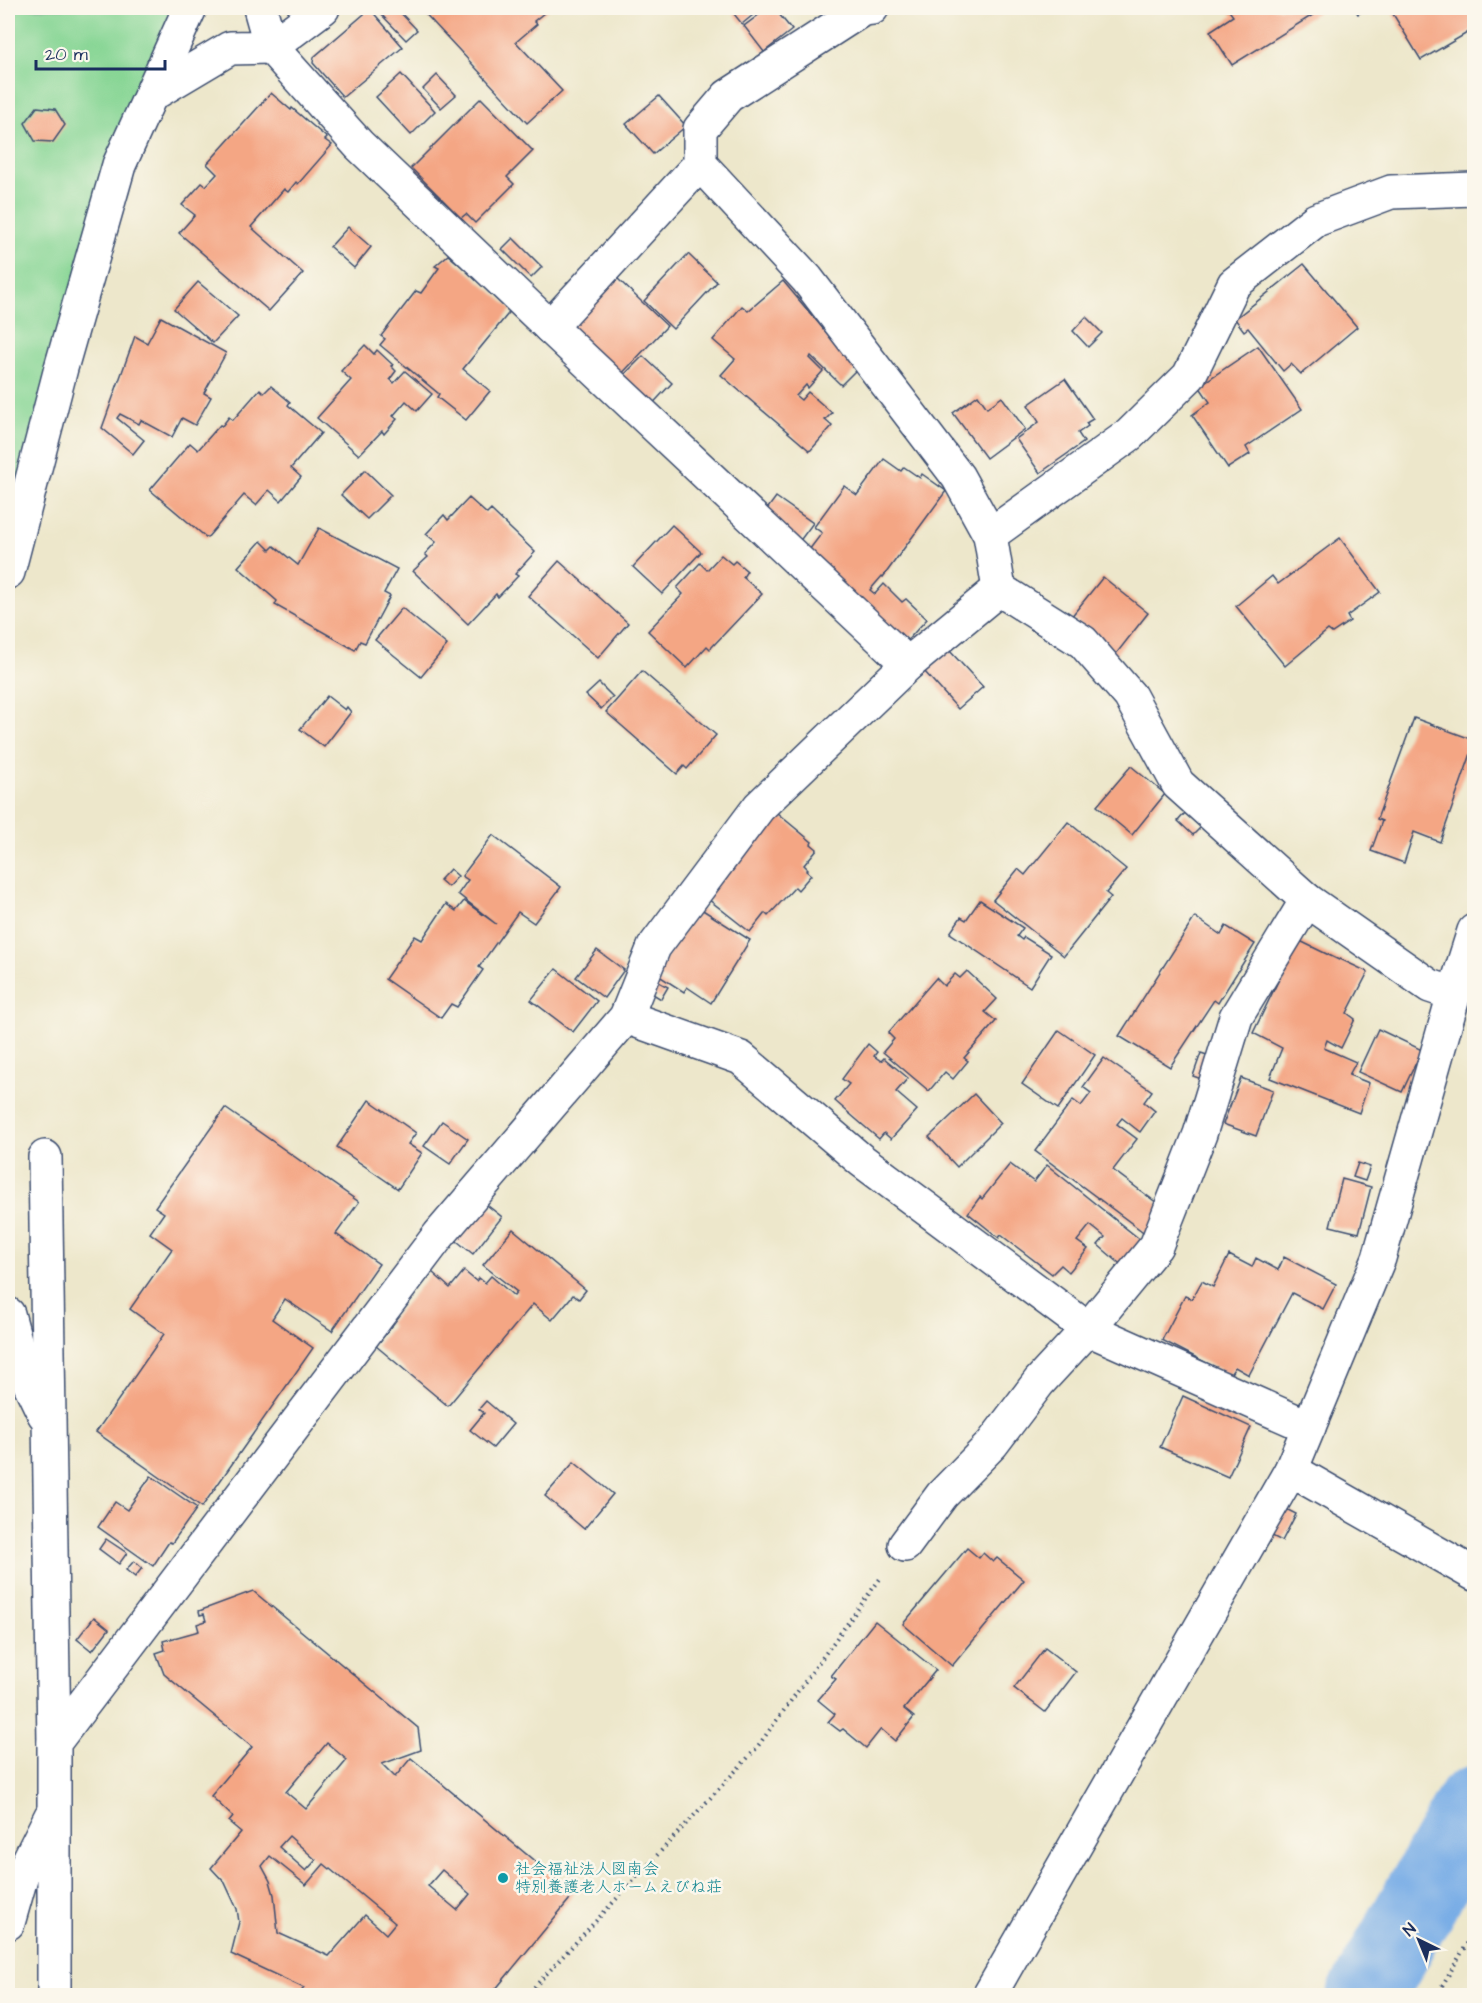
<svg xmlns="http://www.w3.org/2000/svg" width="1482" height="2003" font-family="'Architects Daughter','Klee One',sans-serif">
  <rect width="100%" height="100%" fill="#fbf7ec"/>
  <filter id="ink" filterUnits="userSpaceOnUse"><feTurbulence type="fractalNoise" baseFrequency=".0167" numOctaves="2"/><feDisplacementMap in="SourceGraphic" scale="12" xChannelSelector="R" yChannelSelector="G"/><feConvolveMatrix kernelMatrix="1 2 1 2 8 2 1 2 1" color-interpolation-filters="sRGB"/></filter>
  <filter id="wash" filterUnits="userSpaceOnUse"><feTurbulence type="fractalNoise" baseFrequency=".008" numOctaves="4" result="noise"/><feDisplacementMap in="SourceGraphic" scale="24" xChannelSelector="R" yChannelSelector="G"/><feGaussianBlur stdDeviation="1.35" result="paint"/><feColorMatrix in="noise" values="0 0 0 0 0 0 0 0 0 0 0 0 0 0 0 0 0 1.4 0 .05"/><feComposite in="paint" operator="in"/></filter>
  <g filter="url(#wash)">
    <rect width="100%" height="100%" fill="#ede7cb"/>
    <path fill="#88d695" stroke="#52827a" stroke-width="1.5" d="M 8,8 L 191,8 L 8,533 Z"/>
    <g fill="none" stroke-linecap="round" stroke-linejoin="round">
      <path stroke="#79ade6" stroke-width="78" d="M 1366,1996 L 1474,1805"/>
    </g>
    <g id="blocks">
      <g fill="#f4a684" fill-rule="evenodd">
        <path d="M 378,8 L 396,8 L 417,30 L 406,40 L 376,9 Z"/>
        <path d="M 420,8 L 550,8 L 534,21 L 537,24 L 516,42 L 562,91 L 527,123 Z"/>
        <path d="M 742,8 L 747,8 L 753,15 L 742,24 L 734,14 Z"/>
        <path d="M 768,8 L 774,8 L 792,30 L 764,52 L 744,26 Z"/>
        <path d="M 1227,8 L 1324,8 L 1232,65 L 1210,31 L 1233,16 Z"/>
        <path d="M 1354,8 L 1368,8 L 1358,14 Z"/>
        <path d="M 1403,8 L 1474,8 L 1474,29 L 1421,60 L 1393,14 Z"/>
        <path d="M 370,9 L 403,47 L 343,97 L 313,63 L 314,57 Z"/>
        <path d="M 401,74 L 435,111 L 411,135 L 376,97 Z"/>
        <path d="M 437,75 L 456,95 L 441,108 L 423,89 Z"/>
        <path d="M 271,93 L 291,110 L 292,108 L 327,138 L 325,140 L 332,145 L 298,184 L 296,182 L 288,192 L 284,189 L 251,227 L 303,273 L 269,311 L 179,233 L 195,215 L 182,205 L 202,183 L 206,186 L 217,174 L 207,164 Z"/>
        <path d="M 659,96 L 686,126 L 653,154 L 626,124 Z"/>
        <path d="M 481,98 L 533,151 L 507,177 L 514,184 L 475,223 L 466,214 L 461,218 L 411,168 Z"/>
        <path d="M 37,107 L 55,109 L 65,125 L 53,142 L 35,141 L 25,123 Z"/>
        <path d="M 348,227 L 371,247 L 354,268 L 330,247 Z"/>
        <path d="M 513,238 L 542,267 L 531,278 L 502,249 Z"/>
        <path d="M 688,254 L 717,282 L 673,329 L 644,301 Z"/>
        <path d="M 448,255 L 512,309 L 463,369 L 490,391 L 466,420 L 437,397 L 439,394 L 380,345 L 385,339 L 381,336 L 416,291 L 421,293 L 439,268 L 435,266 Z"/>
        <path d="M 1304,264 L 1357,327 L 1301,374 L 1291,364 L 1283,371 L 1248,328 L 1244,331 L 1235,319 Z"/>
        <path d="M 617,278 L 667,326 L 614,382 L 563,333 Z"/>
        <path d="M 783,281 L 857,369 L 841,385 L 811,356 L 810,358 L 823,371 L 808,388 L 806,385 L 796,396 L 801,400 L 808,392 L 832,413 L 825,420 L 832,426 L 810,451 L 721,375 L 735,359 L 713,340 L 742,306 L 748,311 Z"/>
        <path d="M 198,282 L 238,316 L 213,343 L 174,309 Z"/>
        <path d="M 161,317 L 226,353 L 204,393 L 211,397 L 195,425 L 182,418 L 172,437 L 141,420 L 139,424 L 120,414 L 117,418 L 144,440 L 133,454 L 102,428 L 135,336 L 147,343 Z"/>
        <path d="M 1086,317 L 1102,333 L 1088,347 L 1073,331 Z"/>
        <path d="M 365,345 L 374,354 L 377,350 L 393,365 L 391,366 L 396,371 L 390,379 L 394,383 L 405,371 L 432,394 L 417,411 L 406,401 L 393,416 L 397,419 L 384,434 L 382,431 L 359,455 L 317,418 L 351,380 L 341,371 Z"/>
        <path d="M 1258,346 L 1302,409 L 1246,447 L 1250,454 L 1228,468 L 1192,415 L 1210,402 L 1199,386 Z"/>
        <path d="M 643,356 L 672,383 L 645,412 L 615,384 Z"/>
        <path d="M 1065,379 L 1093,419 L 1086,423 L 1088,426 L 1078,433 L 1084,442 L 1040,473 L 1016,439 L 1039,422 L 1028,405 Z"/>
        <path d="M 271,386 L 290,402 L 288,405 L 321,433 L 291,468 L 301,477 L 281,501 L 269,490 L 256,505 L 244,495 L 207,538 L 150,490 L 190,443 L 198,450 L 220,425 L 222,426 L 229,417 L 233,420 L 260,389 L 264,393 Z"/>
        <path d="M 978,395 L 987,408 L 1002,397 L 1025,429 L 986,458 L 953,413 Z"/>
        <path d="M 884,459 L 901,471 L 904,467 L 920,478 L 922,474 L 946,491 L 883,577 L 882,576 L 870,590 L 875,594 L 884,584 L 902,602 L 906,599 L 927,619 L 903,645 L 803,558 L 822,533 L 814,527 L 844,486 L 857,495 Z"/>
        <path d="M 365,470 L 391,495 L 367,519 L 341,495 Z"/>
        <path d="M 776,497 L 813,523 L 796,546 L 760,519 Z"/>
        <path d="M 469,498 L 487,514 L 491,510 L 535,552 L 515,574 L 518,576 L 498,597 L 496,594 L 468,624 L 413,571 L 428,557 L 425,554 L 436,542 L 426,534 L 444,515 L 448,520 Z"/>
        <path d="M 672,525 L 701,552 L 662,594 L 633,567 Z"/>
        <path d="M 319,528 L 397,569 L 384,593 L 390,596 L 365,643 L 360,641 L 355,650 L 275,605 L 277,601 L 238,567 L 261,541 L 270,550 L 274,546 L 298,565 Z"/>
        <path d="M 1340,538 L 1380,592 L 1347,616 L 1350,621 L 1332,633 L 1328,630 L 1285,666 L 1236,606 L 1272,576 L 1278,584 Z"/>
        <path d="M 721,555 L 732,564 L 735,561 L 747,571 L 743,577 L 762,594 L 710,649 L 707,646 L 687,668 L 648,631 L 683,594 L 677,588 L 700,563 L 707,570 Z"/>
        <path d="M 559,561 L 628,623 L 598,658 L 528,596 Z"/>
        <path d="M 1103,577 L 1148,613 L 1116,654 L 1071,617 Z"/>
        <path d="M 402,608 L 447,645 L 421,677 L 375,640 Z"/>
        <path d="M 949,650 L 983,687 L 958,709 L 925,672 Z"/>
        <path d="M 642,671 L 716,735 L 687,769 L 684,766 L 677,774 L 606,712 Z"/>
        <path d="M 599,683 L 613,697 L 601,709 L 586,695 Z"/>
        <path d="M 327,696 L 345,710 L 347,707 L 351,712 L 324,747 L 300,729 Z"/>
        <path d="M 1414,718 L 1474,740 L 1474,745 L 1440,842 L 1414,832 L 1404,863 L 1371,851 L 1382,821 L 1377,819 Z"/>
        <path d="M 1131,766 L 1165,794 L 1132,835 L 1097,806 Z"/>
        <path d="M 771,808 L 812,842 L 811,844 L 817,849 L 804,865 L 808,869 L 806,871 L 811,875 L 798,890 L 795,887 L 768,916 L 765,913 L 750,932 L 703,895 Z"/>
        <path d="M 1185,813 L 1201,827 L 1193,835 L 1178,821 Z"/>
        <path d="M 1068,822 L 1126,869 L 1106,893 L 1111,897 L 1064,956 L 993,900 L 1018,869 L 1025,875 Z"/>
        <path d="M 493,835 L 561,887 L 534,923 L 518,912 L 479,967 L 483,970 L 457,1007 L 451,1004 L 441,1018 L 385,979 L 415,936 L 422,940 L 446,904 L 456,911 L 464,901 L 496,924 L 458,894 L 468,880 L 462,876 Z"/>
        <path d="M 450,869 L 458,876 L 448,887 L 440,880 Z"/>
        <path d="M 980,900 L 1023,928 L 1017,936 L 1022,940 L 1024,937 L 1051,954 L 1030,987 L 950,933 L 961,917 L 966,920 Z"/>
        <path d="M 698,907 L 750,940 L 711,1003 L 687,987 L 684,992 L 656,974 Z"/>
        <path d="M 1195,917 L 1221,935 L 1226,926 L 1255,944 L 1218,1003 L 1214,1000 L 1170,1067 L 1119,1036 Z"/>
        <path d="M 1298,940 L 1339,960 L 1340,959 L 1368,972 L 1347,1013 L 1355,1019 L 1341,1048 L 1327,1040 L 1324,1048 L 1356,1062 L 1349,1075 L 1369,1083 L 1359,1113 L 1270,1078 L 1282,1048 L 1253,1033 Z"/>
        <path d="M 597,950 L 624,970 L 604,998 L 576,977 Z"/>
        <path d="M 556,969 L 597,1001 L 573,1032 L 531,1000 Z"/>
        <path d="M 967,971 L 997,999 L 985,1012 L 996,1021 L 964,1058 L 968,1061 L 953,1079 L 945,1072 L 929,1091 L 883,1052 L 894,1039 L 888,1033 L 936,978 L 944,986 L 955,974 L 960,978 Z"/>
        <path d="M 655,980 L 668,987 L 661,999 L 648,991 Z"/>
        <path d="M 1378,1029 L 1422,1050 L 1402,1092 L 1358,1072 Z"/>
        <path d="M 1059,1030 L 1095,1055 L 1058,1109 L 1022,1084 Z"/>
        <path d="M 868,1044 L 877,1052 L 874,1056 L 881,1061 L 884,1058 L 908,1078 L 896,1092 L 917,1110 L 891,1139 L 884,1133 L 879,1139 L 835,1101 L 849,1084 L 842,1079 Z"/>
        <path d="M 1201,1053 L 1219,1059 L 1210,1082 L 1193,1076 Z"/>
        <path d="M 1104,1058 L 1152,1091 L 1144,1102 L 1155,1111 L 1140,1132 L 1122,1118 L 1117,1124 L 1137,1139 L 1113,1170 L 1169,1212 L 1146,1234 L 1035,1151 L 1073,1100 L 1081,1106 L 1091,1093 L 1083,1087 Z"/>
        <path d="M 1241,1078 L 1273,1090 L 1256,1136 L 1223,1124 Z"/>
        <path d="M 974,1094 L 1001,1123 L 957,1167 L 929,1137 Z"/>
        <path d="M 369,1100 L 416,1133 L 408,1144 L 422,1153 L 398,1189 L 337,1147 Z"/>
        <path d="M 225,1108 L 359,1202 L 336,1234 L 379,1264 L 332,1331 L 285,1299 L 272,1319 L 313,1348 L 202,1507 L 96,1432 L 164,1334 L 130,1309 L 172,1249 L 150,1233 L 164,1213 L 155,1207 Z"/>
        <path d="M 442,1121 L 468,1139 L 450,1164 L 424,1146 Z"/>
        <path d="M 1358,1163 L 1370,1167 L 1365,1181 L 1353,1177 Z"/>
        <path d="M 1010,1164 L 1034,1182 L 1047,1165 L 1143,1242 L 1125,1268 L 1098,1245 L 1105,1237 L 1090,1225 L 1077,1241 L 1088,1249 L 1069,1272 L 1061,1265 L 1052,1274 L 1001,1235 L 999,1238 L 968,1213 L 980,1197 L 982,1199 Z"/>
        <path d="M 1342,1179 L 1371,1187 L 1359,1233 L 1330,1226 Z"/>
        <path d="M 483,1202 L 502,1217 L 473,1254 L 453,1238 Z"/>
        <path d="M 513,1229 L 586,1290 L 579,1299 L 573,1295 L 552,1320 L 533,1304 L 448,1406 L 376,1346 L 392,1326 L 389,1323 L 432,1272 L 450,1288 L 464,1271 L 476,1281 L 479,1278 L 485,1283 L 491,1276 L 514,1296 L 517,1292 L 483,1265 Z"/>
        <path d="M 1229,1255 L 1252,1267 L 1256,1258 L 1278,1270 L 1284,1257 L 1336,1284 L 1323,1309 L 1292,1293 L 1249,1375 L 1235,1367 L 1230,1375 L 1162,1340 L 1185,1296 L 1192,1299 L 1202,1281 L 1213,1287 Z"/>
        <path d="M 1183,1396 L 1251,1427 L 1228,1477 L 1160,1447 Z"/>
        <path d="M 486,1401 L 513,1424 L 493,1448 L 470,1430 L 484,1413 L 479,1409 Z"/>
        <path d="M 574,1462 L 613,1494 L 584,1529 L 545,1496 Z"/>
        <path d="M 151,1476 L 197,1508 L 172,1543 L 169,1542 L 153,1566 L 98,1527 L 115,1502 L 127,1510 Z"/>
        <path d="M 1286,1509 L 1296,1514 L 1282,1541 L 1272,1536 Z"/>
        <path d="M 106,1539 L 127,1553 L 119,1564 L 99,1549 Z"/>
        <path d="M 967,1548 L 979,1558 L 983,1553 L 993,1562 L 997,1558 L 1024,1580 L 952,1666 L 903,1624 Z"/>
        <path d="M 134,1561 L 142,1568 L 135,1577 L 126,1570 Z"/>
        <path d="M 253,1591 L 418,1728 L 421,1750 L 382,1764 L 395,1777 L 411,1758 L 574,1894 L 490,1996 L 297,1996 L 304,1988 L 231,1954 L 239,1922 L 237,1909 L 225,1883 L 211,1868 L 241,1832 L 229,1822 L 233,1817 L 211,1796 L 252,1747 L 164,1674 L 156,1653 L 165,1650 L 163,1641 L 199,1631 L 197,1624 L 206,1621 L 204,1614 L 200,1615 L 199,1611 ZM 327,1743 L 347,1760 L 306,1809 L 286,1792 ZM 289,1836 L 316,1860 L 306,1871 L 279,1847 ZM 270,1856 L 306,1885 L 324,1864 L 395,1923 L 386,1934 L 365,1915 L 329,1956 L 278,1933 L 274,1895 L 270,1881 L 262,1866 ZM 442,1870 L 470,1894 L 457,1910 L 428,1886 Z"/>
        <path d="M 94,1617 L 109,1629 L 92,1651 L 77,1639 Z"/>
        <path d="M 875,1621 L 936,1670 L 904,1709 L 914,1717 L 895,1741 L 881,1729 L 866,1748 L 843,1729 L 840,1731 L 828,1722 L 835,1714 L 818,1700 L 836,1679 L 831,1676 Z"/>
        <path d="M 1045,1648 L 1076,1672 L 1045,1712 L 1014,1688 Z"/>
      </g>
    </g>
  </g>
  <g filter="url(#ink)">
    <use href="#blocks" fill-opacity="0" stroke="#3a4b6e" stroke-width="1.5"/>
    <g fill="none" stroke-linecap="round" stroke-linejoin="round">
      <g stroke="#3a4b6e" stroke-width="36">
        <g id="minor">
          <path d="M 323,8 L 271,47 L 359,145 L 550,327 L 908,664"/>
          <path d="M 151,95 L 230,48 L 271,47 L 260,8"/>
          <path d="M 700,164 L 807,279 L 958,477 L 990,535 L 999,589"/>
          <path d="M 550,327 L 700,164 L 700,129 L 728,96 L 863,9 L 872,8"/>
          <path d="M 990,535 L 1129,435 L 1189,376 L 1234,284 L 1316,220 L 1391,192 L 1474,189"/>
          <path d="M 8,572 L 61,368 L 119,165 L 190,8"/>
          <path d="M 626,1017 L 741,1058 L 861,1160 L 1088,1329 L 1309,1427"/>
          <path d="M 45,1157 L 54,1743"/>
          <path d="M 8,1314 L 23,1370 L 44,1414"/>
          <path d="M 1291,1470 L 1474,1574"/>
          <path d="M 905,1545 L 942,1495 L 992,1444 L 1039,1382 L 1088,1329 L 1156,1246 L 1200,1134 L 1236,1017 L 1307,900"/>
          <path d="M 8,1923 L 22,1874 L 51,1816"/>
          <path d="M 54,1996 L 54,1743 L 439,1235 L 626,1017 L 654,947 L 759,807 L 908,664 L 999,589 L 1083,642 L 1130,696 L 1178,784 L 1307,900 L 1430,986 L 1454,994"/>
          <path d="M 989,1996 L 1291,1470 L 1379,1258 L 1454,994 L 1474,931"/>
        </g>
      </g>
      <g stroke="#3a4b6e" stroke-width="4" stroke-dasharray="1.5 4.5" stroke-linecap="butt">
        <path d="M 526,1996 L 755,1750 L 882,1576"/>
        <path d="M 1436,1996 L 1474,1932"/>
      </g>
      <use href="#minor" stroke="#fff" stroke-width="33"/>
    </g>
  </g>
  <circle fill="#0f9aa8" stroke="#fbf7ec" stroke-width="2" cx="503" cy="1878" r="6"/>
  <g text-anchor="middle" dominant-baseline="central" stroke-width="5" stroke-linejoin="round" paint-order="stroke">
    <g font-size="16" fill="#0d838f" stroke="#fbf7ec" text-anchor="start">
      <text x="515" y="1869">社会福祉法人図南会<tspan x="515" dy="18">特別養護老人ホームえびね荘</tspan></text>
    </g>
  </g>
  <rect width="1482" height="2003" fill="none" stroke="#fbf7ec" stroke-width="30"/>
  <g transform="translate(1419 1940) rotate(317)" stroke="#fbf7ec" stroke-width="4.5" paint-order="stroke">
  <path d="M0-4.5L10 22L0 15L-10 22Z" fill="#1b2f5e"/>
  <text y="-9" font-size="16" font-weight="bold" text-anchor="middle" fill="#1b2f5e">N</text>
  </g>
  <path d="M36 60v9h129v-9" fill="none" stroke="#1b2f5e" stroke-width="3"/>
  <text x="45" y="60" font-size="18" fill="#1b2f5e" stroke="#fbf7ec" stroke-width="4.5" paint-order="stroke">20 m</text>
</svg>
